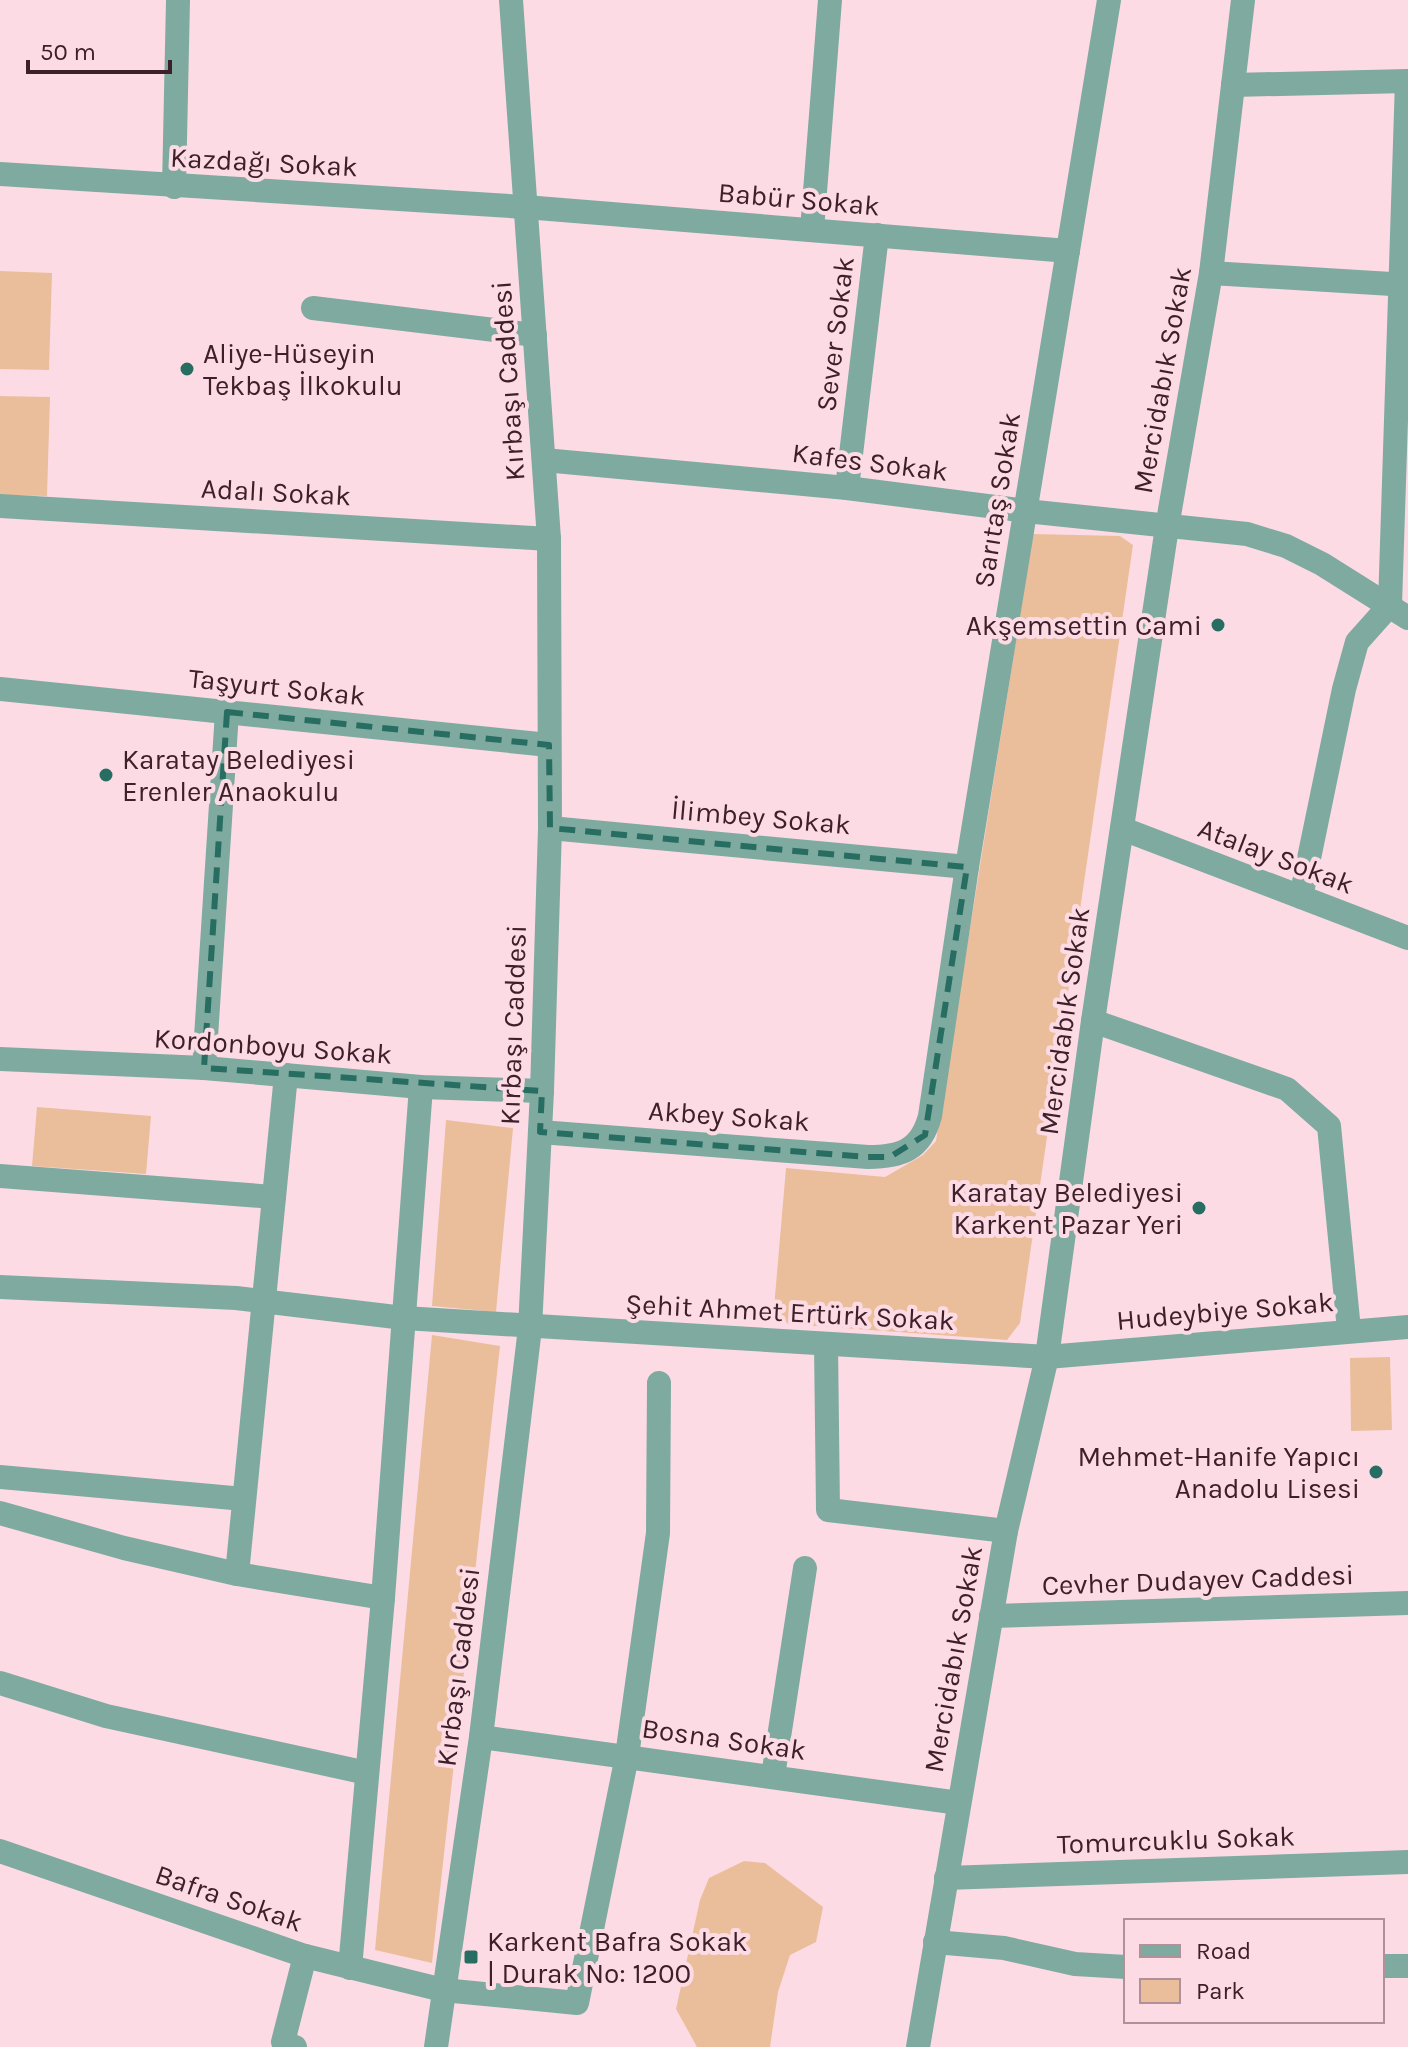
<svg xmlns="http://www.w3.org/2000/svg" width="1408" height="2047" font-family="Karla,sans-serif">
  <rect width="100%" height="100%" fill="#fddbe5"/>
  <g fill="#ebbe9b">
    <path d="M 0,271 L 52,273 L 49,370 L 0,369 Z"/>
    <path d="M 0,396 L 50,397 L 47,496 L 0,495 Z"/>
    <path d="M 1033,534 L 1120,536 L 1133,545 L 1020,1323 L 1007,1340 L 788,1324 L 774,1308 L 786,1168 L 885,1177 L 923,1155 L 936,1141 Z"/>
    <path d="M 37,1107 L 151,1116 L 146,1174 L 32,1166 Z"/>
    <path d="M 446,1120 L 513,1128 L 496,1312 L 432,1306 Z"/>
    <path d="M 432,1335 L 500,1346 L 432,1963 L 375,1950 Z"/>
    <path d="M 1390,1357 L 1392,1430 L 1351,1431 L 1350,1358 Z"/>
    <path d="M 744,1861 L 765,1863 L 823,1907 L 816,1942 L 790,1955 L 778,1992 L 770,2047 L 697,2047 L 676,2009 L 700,1900 L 709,1878 Z"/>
  </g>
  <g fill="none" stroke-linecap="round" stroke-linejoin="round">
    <g stroke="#7faaa0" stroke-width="24">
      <path d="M 1233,85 L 1408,81"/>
      <path d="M 0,174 L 525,207 L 1068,251"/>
      <path d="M 174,187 L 178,0"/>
      <path d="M 812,230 L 830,0"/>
      <path d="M 1211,273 L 1408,285"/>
      <path d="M 313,308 L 535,335"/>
      <path d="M 544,460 L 847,488 L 1026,511 L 1247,534 L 1286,546 L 1322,564 L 1408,618"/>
      <path d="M 847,488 L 877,235"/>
      <path d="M 0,506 L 549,539"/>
      <path d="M 0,689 L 549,745"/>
      <path d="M 550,828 L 967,867"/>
      <path d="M 1123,829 L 1408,938"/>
      <path d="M 1301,897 L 1344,689 L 1357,642 L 1390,605 L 1407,81"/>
      <path d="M 1093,1021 L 1287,1089 L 1329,1126 L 1349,1330"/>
      <path d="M 0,1059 L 204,1068 L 421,1087 L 542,1091"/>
      <path d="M 204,1068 L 227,712"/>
      <path d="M 540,1132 L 868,1157 C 901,1157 921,1150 930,1116 L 967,867 L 1109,0"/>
      <path d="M 0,1176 L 274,1197"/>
      <path d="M 0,1287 L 236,1298 L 404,1318 L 1047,1357 L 1408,1327"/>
      <path d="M 826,1344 L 828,1510 L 1006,1531"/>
      <path d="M 0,1477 L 244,1499"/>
      <path d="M 0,1513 L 124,1548 L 237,1574 L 383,1598"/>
      <path d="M 237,1574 L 286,1075"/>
      <path d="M 991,1616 L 1408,1603"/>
      <path d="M 0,1683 L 106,1716 L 367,1773"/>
      <path d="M 481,1737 L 959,1803"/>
      <path d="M 773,1776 L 805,1568"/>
      <path d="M 0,1851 L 305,1956 L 443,1990 L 577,2003 L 627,1756 L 658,1533 L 659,1383"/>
      <path d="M 946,1878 L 1408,1862"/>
      <path d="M 935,1942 L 1004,1948 L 1075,1964 L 1126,1967"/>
      <path d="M 1382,1966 L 1408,1966"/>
      <path d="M 350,1968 L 383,1598 L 421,1087"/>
      <path d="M 295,2047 L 283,2042 L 305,1956"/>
      <path d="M 436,2047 L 481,1737 L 530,1328 L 542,1091 L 550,828 L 549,539 L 511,0"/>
      <path d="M 918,2047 L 1006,1531 L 1047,1357 L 1093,1021 L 1167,527 L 1211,273 L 1243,0"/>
    </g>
  </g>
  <path fill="none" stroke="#286d61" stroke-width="6" stroke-dasharray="16 10" stroke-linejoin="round" d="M 227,712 L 549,745 L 550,828 L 967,867 L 925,1135 L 890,1157 L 868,1157 L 540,1132 L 542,1091 L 204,1068 Z"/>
  <g fill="#286d61" stroke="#fddbe5" stroke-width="3">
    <circle cx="187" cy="369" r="8"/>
    <circle cx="1218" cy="625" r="8"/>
    <circle cx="106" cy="775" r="8"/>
    <circle cx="1199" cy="1208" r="8"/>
    <circle cx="1376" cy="1472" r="8"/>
    <rect x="463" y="1949" width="16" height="16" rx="4"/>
  </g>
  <g text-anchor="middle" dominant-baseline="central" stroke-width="8" stroke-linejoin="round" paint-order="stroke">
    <g font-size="28" fill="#3e202a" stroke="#fddbe5">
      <text transform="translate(264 162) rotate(3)">Kazdağı Sokak</text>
      <text transform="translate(799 199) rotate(5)">Babür Sokak</text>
      <text transform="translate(835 334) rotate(-83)">Sever Sokak</text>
      <text transform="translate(1162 380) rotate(-80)">Mercidabık Sokak</text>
      <text transform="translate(508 381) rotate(-94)">Kırbaşı Caddesi</text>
      <text transform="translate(870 462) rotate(7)">Kafes Sokak</text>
      <text transform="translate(276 492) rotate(3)">Adalı Sokak</text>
      <text transform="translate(997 500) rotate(-81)">Sarıtaş Sokak</text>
      <text transform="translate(277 687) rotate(6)">Taşyurt Sokak</text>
      <text transform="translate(761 817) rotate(5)">İlimbey Sokak</text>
      <text transform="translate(1276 856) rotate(21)">Atalay Sokak</text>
      <text transform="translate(1064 1021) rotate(-82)">Mercidabık Sokak</text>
      <text transform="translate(513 1025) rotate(-88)">Kırbaşı Caddesi</text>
      <text transform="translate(273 1046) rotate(4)">Kordonboyu Sokak</text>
      <text transform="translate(729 1116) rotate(4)">Akbey Sokak</text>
      <text transform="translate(1225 1311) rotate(-5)">Hudeybiye Sokak</text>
      <text transform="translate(790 1312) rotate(3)">Şehit Ahmet Ertürk Sokak</text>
      <text transform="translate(1198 1580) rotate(-2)">Cevher Dudayev Caddesi</text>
      <text transform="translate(953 1659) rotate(-80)">Mercidabık Sokak</text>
      <text transform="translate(458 1667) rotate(-83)">Kırbaşı Caddesi</text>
      <text transform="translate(724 1739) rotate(8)">Bosna Sokak</text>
      <text transform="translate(1176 1840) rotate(-2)">Tomurcuklu Sokak</text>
      <text transform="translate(229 1898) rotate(19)">Bafra Sokak</text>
    </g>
    <g font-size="28" fill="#3e202a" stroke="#fddbe5" text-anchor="start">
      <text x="203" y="353">Aliye-Hüseyin<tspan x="203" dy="32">Tekbaş İlkokulu</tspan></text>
      <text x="1202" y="625" text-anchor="end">Akşemsettin Cami</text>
      <text x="122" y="759">Karatay Belediyesi<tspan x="122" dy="32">Erenler Anaokulu</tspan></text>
      <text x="1183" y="1192" text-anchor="end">Karatay Belediyesi<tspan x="1183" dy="32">Karkent Pazar Yeri</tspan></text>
      <text x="1360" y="1456" text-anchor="end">Mehmet-Hanife Yapıcı<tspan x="1360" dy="32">Anadolu Lisesi</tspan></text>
      <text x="487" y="1941">Karkent Bafra Sokak<tspan x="487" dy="32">| Durak No: 1200</tspan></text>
    </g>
  </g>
  <rect x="1124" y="1919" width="260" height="104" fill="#fddbe5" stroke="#b1909a" stroke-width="2"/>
  <rect x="1140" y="1945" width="40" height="12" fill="#7faaa0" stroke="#b1909a" stroke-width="2"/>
  <text x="1196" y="1959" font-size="24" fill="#3e202a">Road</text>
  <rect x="1140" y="1979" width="40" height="24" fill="#ebbe9b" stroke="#b1909a" stroke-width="2"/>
  <text x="1196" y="1999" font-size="24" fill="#3e202a">Park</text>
  <path d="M28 60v12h142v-12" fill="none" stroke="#3e202a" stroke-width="4"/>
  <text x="40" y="60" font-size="24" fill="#3e202a" stroke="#fddbe5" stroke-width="6" paint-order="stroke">50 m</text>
</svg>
